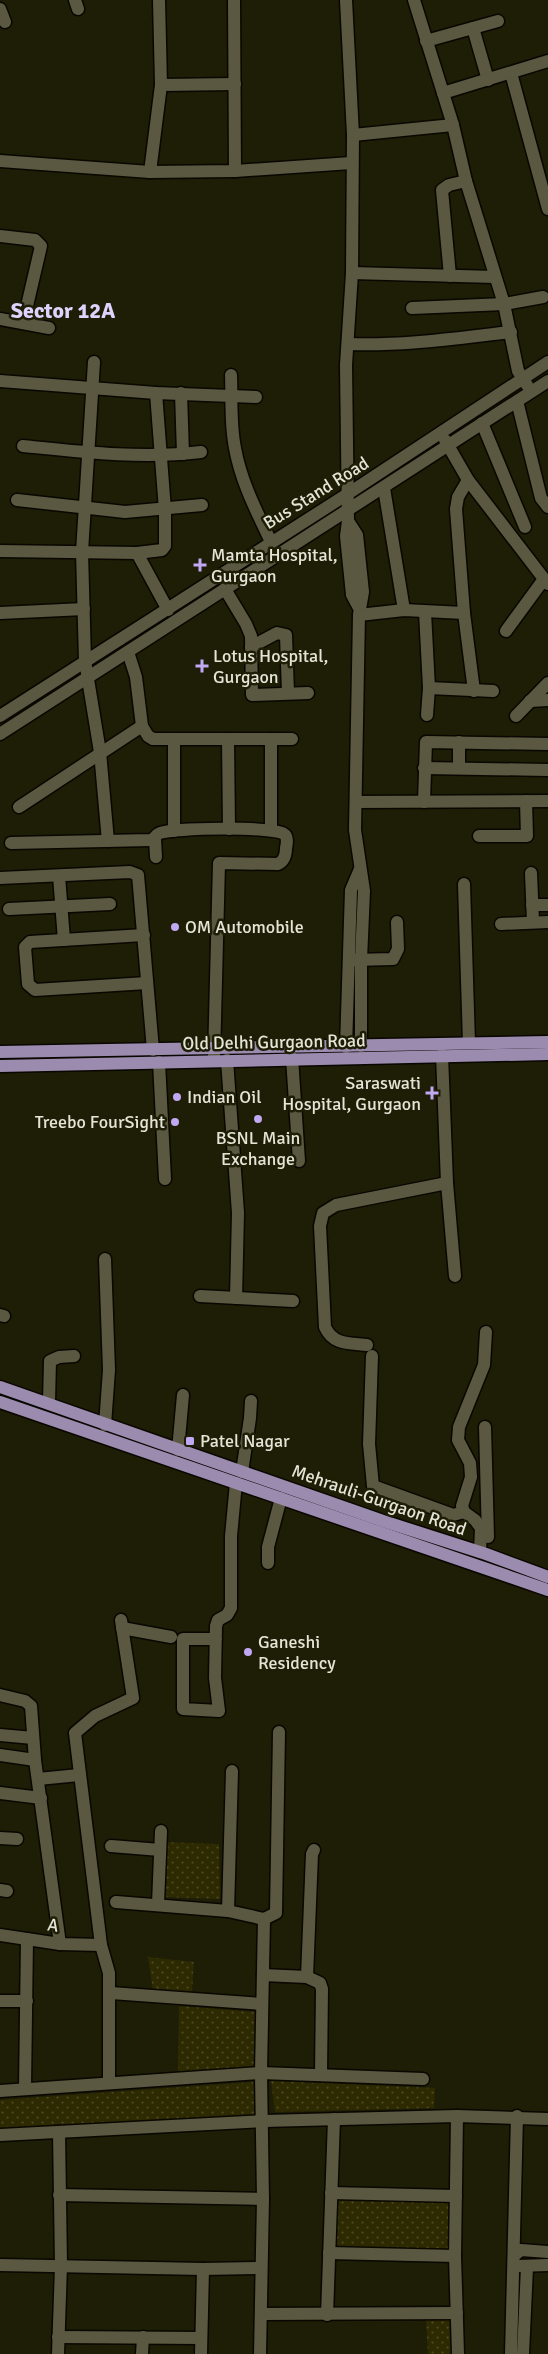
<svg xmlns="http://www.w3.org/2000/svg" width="548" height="2354" font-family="Signika,sans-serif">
  <defs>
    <pattern id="park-dots" width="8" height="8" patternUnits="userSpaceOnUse" patternTransform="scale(1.25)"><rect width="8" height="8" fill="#2d2a01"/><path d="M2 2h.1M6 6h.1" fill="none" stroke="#4b4925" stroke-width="1.8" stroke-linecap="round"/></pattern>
  </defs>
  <rect width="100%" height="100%" fill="#1e1d06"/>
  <g fill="url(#park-dots)">
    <path d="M 162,1842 L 219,1844 L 220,1899 L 163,1897 Z"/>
    <path d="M 148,1957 L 194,1962 L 192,1992 L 153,1991 Z"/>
    <path d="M 179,2006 L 255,2012 L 255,2067 L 178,2074 Z"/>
    <path d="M 271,2081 L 435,2088 L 434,2108 L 275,2112 Z"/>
    <path d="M 253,2082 L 258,2115 L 0,2130 L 0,2100 Z"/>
    <path d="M 334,2197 L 450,2199 L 450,2251 L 332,2247 Z"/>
    <path d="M 426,2319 L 451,2319 L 453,2354 L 428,2354 Z"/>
  </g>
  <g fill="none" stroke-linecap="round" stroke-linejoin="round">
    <g stroke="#090700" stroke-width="15">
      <g id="minor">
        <path d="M 75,0 L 78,9"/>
        <path d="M 234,0 L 235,171"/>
        <path d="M 346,0 L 353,135 L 352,273 L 346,365 L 348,521 L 346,536 L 352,595 L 359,608"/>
        <path d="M 414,0 L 453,125 L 466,181 L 504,304 L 518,371 L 527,385"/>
        <path d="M 0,9 L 5,22"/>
        <path d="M 473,28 L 488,80"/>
        <path d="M 426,41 L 498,21"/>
        <path d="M 511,73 L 548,209"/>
        <path d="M 161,85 L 235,84"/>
        <path d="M 443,93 L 548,61"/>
        <path d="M 353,135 L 453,125"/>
        <path d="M 0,161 L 150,172 L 235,171 L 351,163"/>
        <path d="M 150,172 L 161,85 L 159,0"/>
        <path d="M 0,236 L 35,240 L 41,246 L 23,323"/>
        <path d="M 352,273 L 495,277"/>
        <path d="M 450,276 L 442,190 L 449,185 L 466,181"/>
        <path d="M 412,308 L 504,304 L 543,297"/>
        <path d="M 0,319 L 49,328"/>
        <path d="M 349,344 C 404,346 457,338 511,332"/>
        <path d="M 94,362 L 82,552 L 85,661 L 100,752 L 108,841"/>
        <path d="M 231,375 C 232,399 230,424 235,448 C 241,482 257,512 271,542"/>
        <path d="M 0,381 L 156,393 L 256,397"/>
        <path d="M 181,393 L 183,454"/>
        <path d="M 517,401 L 541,498 L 548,507"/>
        <path d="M 482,423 L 525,527"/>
        <path d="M 445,440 L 468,480 L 548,584"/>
        <path d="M 23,446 C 82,452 142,459 201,452"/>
        <path d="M 468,480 L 458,497 L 456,509 L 464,613 L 474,691"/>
        <path d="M 384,488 L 404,610"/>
        <path d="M 17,500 L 125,512 L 202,505"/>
        <path d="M 348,521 L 357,535 L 363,592 L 359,615 L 355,830 L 364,891 L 361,960 L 361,1046"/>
        <path d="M 0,551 L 137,553 L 162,550 L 165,546 L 165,510 L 156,393"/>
        <path d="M 137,553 L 168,610"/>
        <path d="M 225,589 L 246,624 L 251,636 L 252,695 L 308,693"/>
        <path d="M 425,612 L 429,688 L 427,715"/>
        <path d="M 0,613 L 84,609"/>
        <path d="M 359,615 L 404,610 L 464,613"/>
        <path d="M 506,631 L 544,579"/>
        <path d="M 251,647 L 277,633 L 286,635 L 288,693"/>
        <path d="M 128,652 L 136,677 L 142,726 L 148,736 L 153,739 L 292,739"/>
        <path d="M 429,688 L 493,691"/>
        <path d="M 530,701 L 548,700"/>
        <path d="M 0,716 L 346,495 L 548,362"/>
        <path d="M 516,716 L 548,683"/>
        <path d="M 0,734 L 548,381"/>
        <path d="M 228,740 L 229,829"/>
        <path d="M 174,741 L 174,831"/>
        <path d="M 424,768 L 548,770"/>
        <path d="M 459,768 L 459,742"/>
        <path d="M 356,802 L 548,801"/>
        <path d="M 424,802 L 426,742 L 548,744"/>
        <path d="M 19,807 L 142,726"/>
        <path d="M 271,830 L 271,739"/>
        <path d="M 479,836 L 527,836 L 526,801"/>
        <path d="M 155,839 L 156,857"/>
        <path d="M 11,843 L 151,840 C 156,838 155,835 160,833 C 173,828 273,826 284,834 C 288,836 287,844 286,848 C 286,856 284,861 278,864 L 219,863 L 214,1058"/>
        <path d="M 531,873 L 533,922"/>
        <path d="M 59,876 L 64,940"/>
        <path d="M 0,878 L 130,872 L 138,875 L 153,1050"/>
        <path d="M 464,884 L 469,1043"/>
        <path d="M 532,905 L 548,905"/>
        <path d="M 9,909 L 110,904"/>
        <path d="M 501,924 L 548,922"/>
        <path d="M 144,935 L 30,942 L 25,947 L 28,984 L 35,990 L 147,983"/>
        <path d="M 353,960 L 393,959 L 398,949 L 397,922"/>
        <path d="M 346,1047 L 351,890 L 360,869"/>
        <path d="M 442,1055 L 447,1183 L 455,1276"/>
        <path d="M 292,1058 L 299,1161"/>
        <path d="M 227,1060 L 238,1213 L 236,1298"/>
        <path d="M 159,1062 L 165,1179"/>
        <path d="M 105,1259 L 109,1370 L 105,1425"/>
        <path d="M 200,1296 L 293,1301"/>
        <path d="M 0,1315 L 4,1316"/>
        <path d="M 367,1345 C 349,1343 333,1345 325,1327 L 320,1226 L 323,1213 L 336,1205 L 447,1183"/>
        <path d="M 372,1356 L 369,1444 L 373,1486 L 453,1515 L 464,1512"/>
        <path d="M 49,1402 L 50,1361 L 59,1357 L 74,1356"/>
        <path d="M 485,1427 L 488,1537"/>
        <path d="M 178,1450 L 183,1395"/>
        <path d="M 242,1472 L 250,1418 L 251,1401"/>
        <path d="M 480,1552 L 481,1528 L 475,1520 L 464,1512 L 462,1506 L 471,1477 L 470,1463 L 458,1440 L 459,1427 L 484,1365 L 486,1332"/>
        <path d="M 268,1563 L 268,1547 L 281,1498"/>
        <path d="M 122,1628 L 171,1637"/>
        <path d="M 216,1639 L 183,1639 L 183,1709 L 219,1711 L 215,1678 L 216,1626 L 218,1620 L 227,1615 L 231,1608 L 231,1536 L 236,1483"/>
        <path d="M 0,1695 L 25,1701 L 31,1706 L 35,1760 L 60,1944"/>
        <path d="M 0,1735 L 33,1738"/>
        <path d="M 0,1755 L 35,1760"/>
        <path d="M 38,1779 L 79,1775"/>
        <path d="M 0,1793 L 41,1798"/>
        <path d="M 0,1838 L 17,1839"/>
        <path d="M 111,1846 L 160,1850"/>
        <path d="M 0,1890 L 7,1891"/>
        <path d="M 116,1902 L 228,1911 L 264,1919 L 276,1913 L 279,1732"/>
        <path d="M 158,1904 L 161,1831"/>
        <path d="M 228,1911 L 232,1771"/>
        <path d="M 0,1935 L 60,1944 L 101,1945"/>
        <path d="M 263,1975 L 307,1977 L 320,1983 L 322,1989 L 321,2075"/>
        <path d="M 307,1977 L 312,1854 L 314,1850"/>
        <path d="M 111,1993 L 262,2004"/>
        <path d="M 0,2001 L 27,2001"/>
        <path d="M 109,2083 L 109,1973 L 101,1945 L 75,1733 L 95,1716 L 133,1698 L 121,1620"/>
        <path d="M 25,2088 L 27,1939"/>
        <path d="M 0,2091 L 261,2073 L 423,2079"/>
        <path d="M 457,2116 L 455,2256 L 458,2354"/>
        <path d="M 0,2135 L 264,2121 L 457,2116 L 548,2119"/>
        <path d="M 331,2193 L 456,2196"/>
        <path d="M 59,2195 L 263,2199"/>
        <path d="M 329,2253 L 455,2256"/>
        <path d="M 515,2255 L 521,2250 L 548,2252"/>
        <path d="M 0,2265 L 203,2269 L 261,2268"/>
        <path d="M 518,2266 L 548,2265"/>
        <path d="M 262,2314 L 457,2313"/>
        <path d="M 327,2315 L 334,2119"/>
        <path d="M 58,2337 L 201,2338"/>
        <path d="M 58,2354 L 61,2266 L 59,2132"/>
        <path d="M 142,2354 L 143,2337"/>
        <path d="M 201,2354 L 203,2269"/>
        <path d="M 260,2354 L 263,2199 L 261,2073 L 264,1919"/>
        <path d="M 511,2354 L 517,2116"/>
        <path d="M 523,2354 L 527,2267"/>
      </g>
    </g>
    <g stroke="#090700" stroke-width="15">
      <g id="major">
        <path d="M 0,1052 L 548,1042"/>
        <path d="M 0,1066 L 548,1054"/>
        <path d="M 0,1387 L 383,1521 L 486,1554 L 548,1577"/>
        <path d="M 0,1402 L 548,1590"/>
      </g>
    </g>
    <use href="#minor" stroke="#5a5840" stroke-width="12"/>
    <use href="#major" stroke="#9b8baf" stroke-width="12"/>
  </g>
  <g fill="#c1a8f3" stroke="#1e1d06" stroke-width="2">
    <path d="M197.5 557.5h5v5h5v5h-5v5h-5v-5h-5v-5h5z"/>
    <path d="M199.5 658.5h5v5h5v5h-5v5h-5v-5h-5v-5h5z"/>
    <circle cx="175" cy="927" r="5"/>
    <path d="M429.5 1085.5h5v5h5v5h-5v5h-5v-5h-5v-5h5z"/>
    <circle cx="177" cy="1097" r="5"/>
    <circle cx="258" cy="1119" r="5"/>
    <circle cx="175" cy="1122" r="5"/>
    <rect x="185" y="1436" width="10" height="10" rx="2.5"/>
    <circle cx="248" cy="1652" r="5"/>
  </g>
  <g text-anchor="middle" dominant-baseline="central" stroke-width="5" stroke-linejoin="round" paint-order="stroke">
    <g font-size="18" fill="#e5e5d7" stroke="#1e1d06">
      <text transform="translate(316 493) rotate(-32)">Bus Stand Road</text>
      <text transform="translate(274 1042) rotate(-1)">Old Delhi Gurgaon Road</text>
      <text transform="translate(379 1500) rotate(19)">Mehrauli-Gurgaon Road</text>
      <text transform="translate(53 1925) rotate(8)">A</text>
    </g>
    <g font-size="18" fill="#e5e5d7" stroke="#1e1d06" text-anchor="start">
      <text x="211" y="555">Mamta Hospital,<tspan x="211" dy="21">Gurgaon</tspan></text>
      <text x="213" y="656">Lotus Hospital,<tspan x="213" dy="21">Gurgaon</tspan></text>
      <text x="185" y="927">OM Automobile</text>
      <text x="421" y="1083" text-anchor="end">Saraswati<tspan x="421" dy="21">Hospital, Gurgaon</tspan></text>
      <text x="187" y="1097">Indian Oil</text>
      <text x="165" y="1122" text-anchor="end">Treebo FourSight</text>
      <text x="258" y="1138" text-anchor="middle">BSNL Main<tspan x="258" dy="21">Exchange</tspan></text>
      <text x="200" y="1441">Patel Nagar</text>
      <text x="258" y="1642">Ganeshi<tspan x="258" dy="21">Residency</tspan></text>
    </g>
    <g font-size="22" font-weight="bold" fill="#dfd2fd" stroke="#1e1d06">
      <text x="63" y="310">Sector 12A</text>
    </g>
  </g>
</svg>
